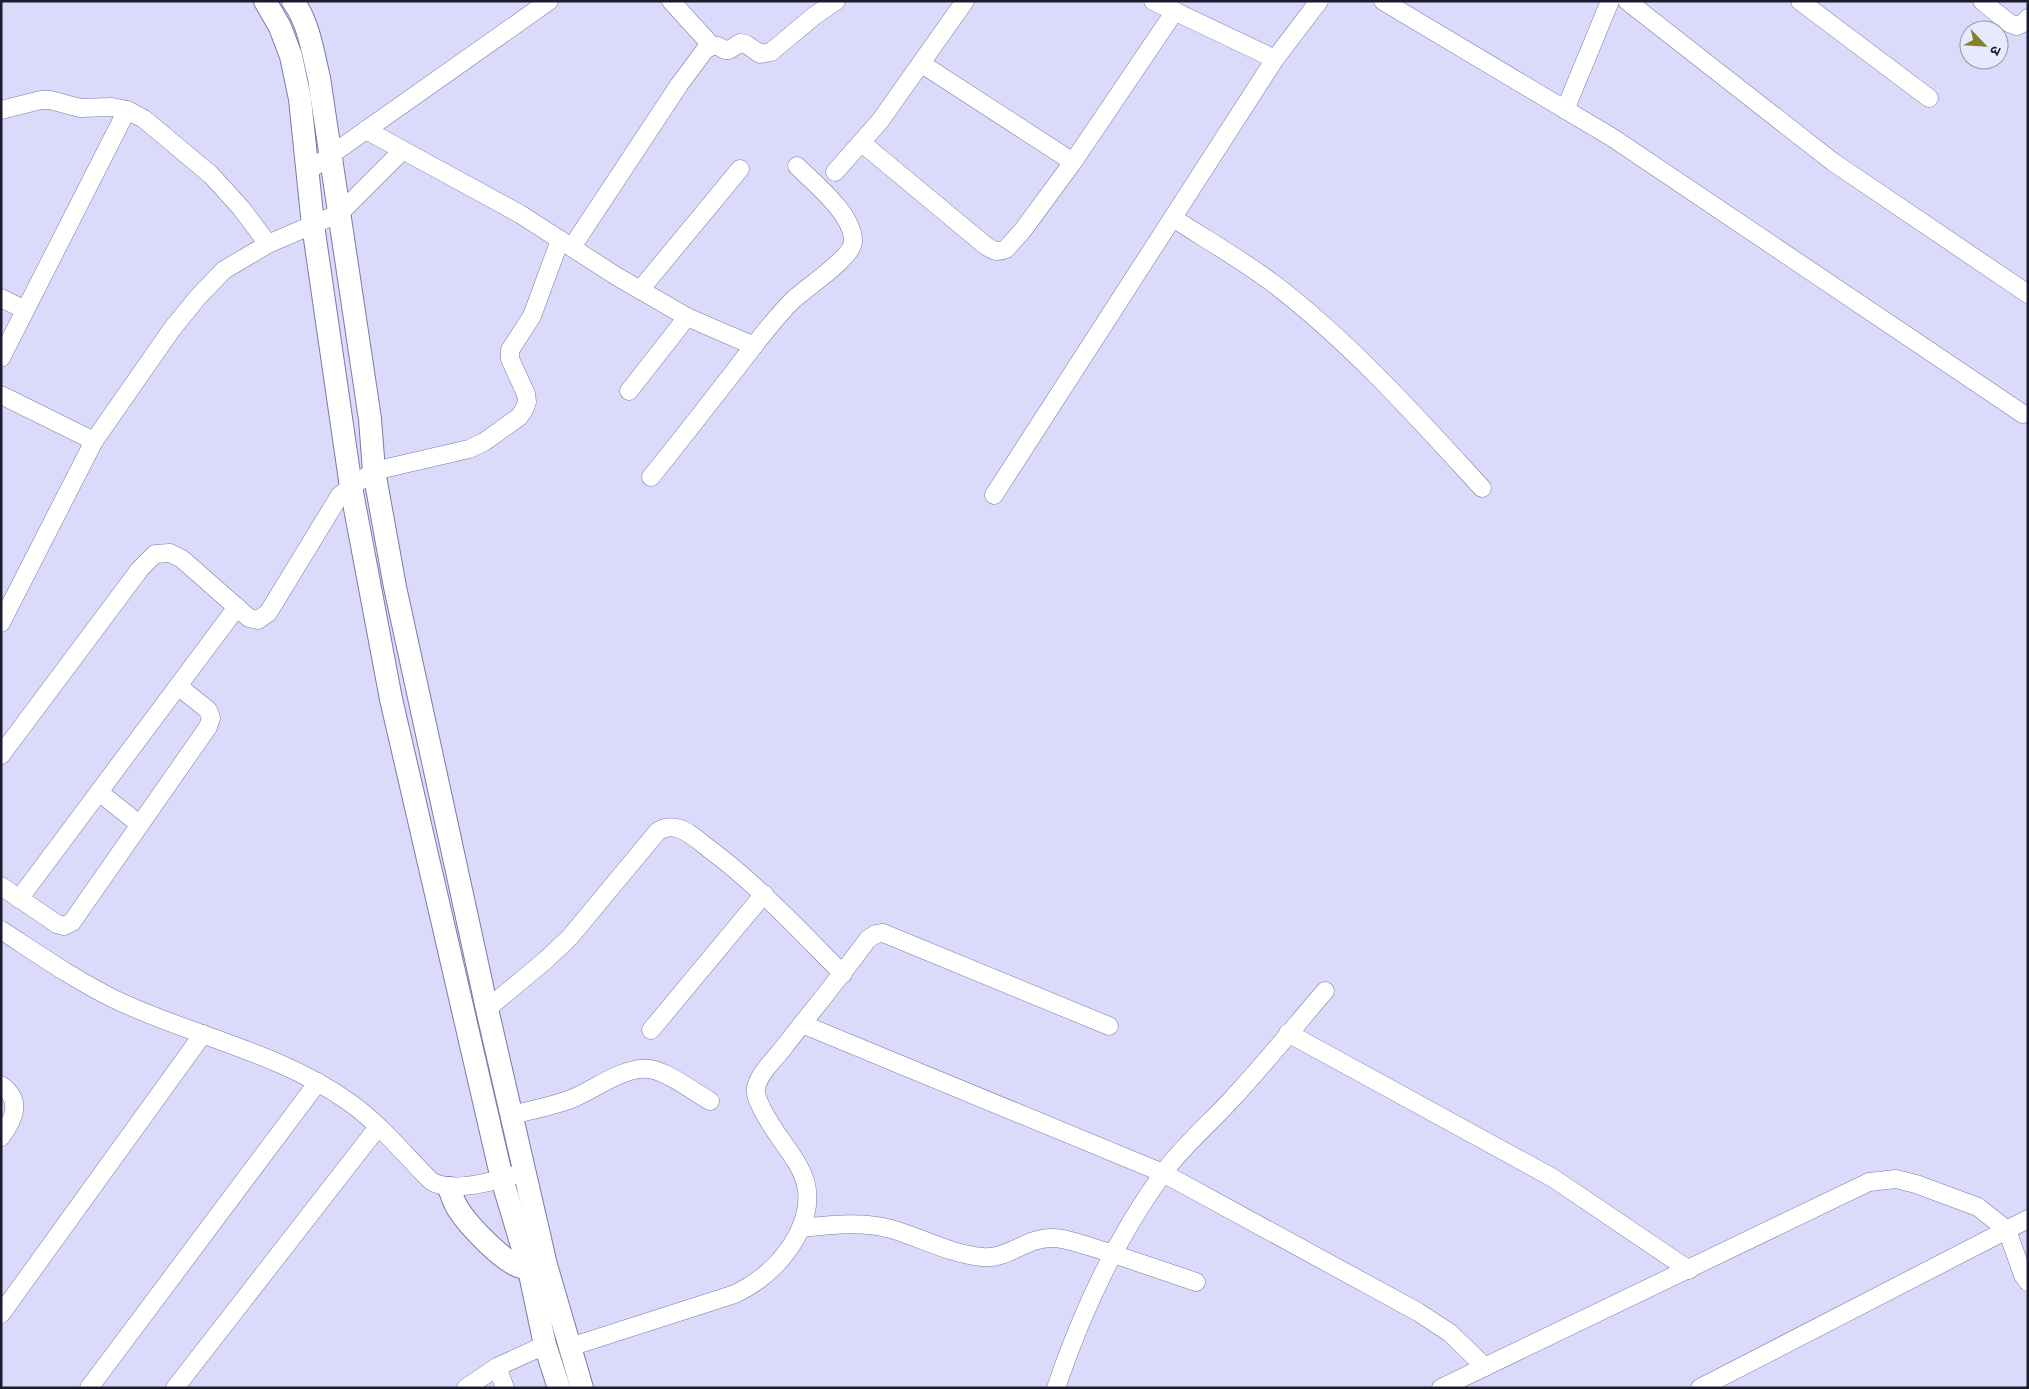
<svg xmlns="http://www.w3.org/2000/svg" width="2029" height="1389" font-family="Helvetica,'Noto Sans Devanagari',sans-serif">
  <rect width="100%" height="100%" fill="#dbdafa"/>
  <g fill="none" stroke-linecap="round" stroke-linejoin="round">
    <g stroke="#7c79a9" stroke-width="19">
      <g id="minor">
        <path d="M 671,1 L 712,46"/>
        <path d="M 1153,1 L 1275,59"/>
        <path d="M 1383,1 L 1613,138 L 2023,414"/>
        <path d="M 1627,1 L 1833,162 L 2028,294"/>
        <path d="M 1800,1 L 1929,98"/>
        <path d="M 1982,1 L 2009,23 L 2017,26 L 2025,22 L 2028,18"/>
        <path d="M 922,64 L 1073,162"/>
        <path d="M 1,110 L 41,100 L 50,100 L 80,108 L 112,107 L 127,110 L 144,119 L 211,175 L 241,208 L 268,244"/>
        <path d="M 1565,110 L 1610,1"/>
        <path d="M 366,130 L 520,214 L 616,276 L 687,317 L 754,346"/>
        <path d="M 862,143 L 986,246 C 994,251 997,253 1006,249 L 1023,230 L 1073,162 L 1175,11"/>
        <path d="M 308,171 L 549,1"/>
        <path d="M 835,172 L 880,121 L 965,1"/>
        <path d="M 1173,218 C 1207,240 1242,260 1274,284 C 1352,344 1416,416 1482,488"/>
        <path d="M 572,247 L 679,85 L 705,50 L 712,46 L 718,46 L 725,50 L 729,50 L 740,43 L 746,44 L 760,54 L 771,52 L 814,16 L 836,1"/>
        <path d="M 640,290 L 740,169"/>
        <path d="M 1,298 L 25,310"/>
        <path d="M 1,358 L 127,110"/>
        <path d="M 629,391 L 687,317"/>
        <path d="M 1,395 L 94,441"/>
        <path d="M 651,477 C 680,441 708,405 736,369 C 754,346 771,322 792,301 C 805,288 853,258 853,241 C 853,214 815,184 797,166"/>
        <path d="M 994,495 L 1275,59 L 1319,1"/>
        <path d="M 1,623 L 94,441 L 172,329 L 198,297 L 224,270 L 268,244 L 340,213 L 403,150"/>
        <path d="M 1,755 L 140,569 L 155,554 L 170,553 L 182,559 L 249,618 L 258,620 L 268,613 L 340,495 L 374,471 L 469,449 L 484,442 L 519,417 L 524,410 L 527,402 L 526,394 L 510,359 L 510,350 L 532,316 L 560,240"/>
        <path d="M 99,792 L 139,824"/>
        <path d="M 1,886 L 57,924 L 64,926 L 72,922 L 208,727 L 211,718 L 208,710 L 178,686"/>
        <path d="M 19,899 L 237,607"/>
        <path d="M 1,930 C 38,954 75,980 114,999 C 191,1036 279,1052 349,1102 C 380,1124 405,1155 431,1181 C 451,1193 492,1182 514,1175"/>
        <path d="M 487,1009 L 547,959 L 570,937 L 658,831 C 664,828 669,826 676,828 C 688,830 699,841 708,848 C 758,885 799,930 843,974"/>
        <path d="M 802,1024 L 1163,1173 L 1418,1312 L 1450,1333 L 1485,1367"/>
        <path d="M 651,1030 L 764,894"/>
        <path d="M 1288,1033 L 1553,1178 L 1689,1270"/>
        <path d="M 1,1085 C 23,1101 14,1119 1,1137"/>
        <path d="M 512,1115 C 532,1110 552,1106 571,1099 C 594,1090 624,1066 649,1069 C 667,1071 694,1092 710,1101"/>
        <path d="M 801,1228 C 831,1225 861,1221 891,1229 C 922,1238 950,1254 982,1257 C 1006,1260 1026,1238 1051,1238 C 1063,1237 1076,1243 1088,1246 C 1124,1257 1160,1270 1196,1282"/>
        <path d="M 1,1314 L 203,1034"/>
        <path d="M 570,1347 L 735,1294 C 762,1281 782,1263 797,1236 C 827,1177 786,1157 762,1109 C 759,1102 755,1096 756,1088 C 759,1073 775,1059 784,1047 C 812,1011 841,976 868,939 L 876,934 L 883,933 L 1109,1026"/>
        <path d="M 497,1367 L 505,1388"/>
        <path d="M 89,1388 L 318,1082"/>
        <path d="M 175,1388 L 378,1127"/>
        <path d="M 466,1388 L 497,1367 L 545,1345"/>
        <path d="M 1056,1388 C 1082,1311 1116,1238 1164,1172 C 1184,1145 1209,1124 1231,1100 C 1264,1065 1294,1027 1325,991"/>
        <path d="M 1441,1388 L 1869,1182 L 1896,1179 L 1916,1184 L 1978,1207 L 2007,1230 L 2023,1275 L 2028,1282"/>
        <path d="M 1700,1388 L 2028,1219"/>
      </g>
    </g>
    <g stroke="#7c79a9" stroke-width="24">
      <g id="major">
        <path d="M 265,1 L 280,27 L 291,56 L 300,99 L 313,225 L 351,487 L 391,699 L 502,1179 L 529,1269 L 545,1345 L 559,1388"/>
        <path d="M 293,1 C 309,23 313,53 319,78 L 370,419 L 374,471 L 395,587 L 487,1009 L 546,1265 L 582,1388"/>
        <path d="M 449,1188 C 452,1195 454,1203 458,1209 C 468,1225 503,1262 521,1267 C 528,1269 533,1268 540,1266"/>
      </g>
    </g>
    <use href="#minor" stroke="#fff" stroke-width="18"/>
    <use href="#major" stroke="#fff" stroke-width="22"/>
  </g>
  <rect width="2029" height="1389" fill="none" stroke="#1c1b2e" stroke-width="5"/>
  <g transform="translate(1984 45) rotate(115)"><circle r="24" fill="#e8e8fe" stroke="#9696ab"/>
  <path d="M0-4L9 19L0 12L-9 19Z" fill="#848028"/>
  <text y="-8" font-size="14" font-weight="bold" text-anchor="middle" fill="#1c1b2e">उ</text>
  </g>
</svg>
